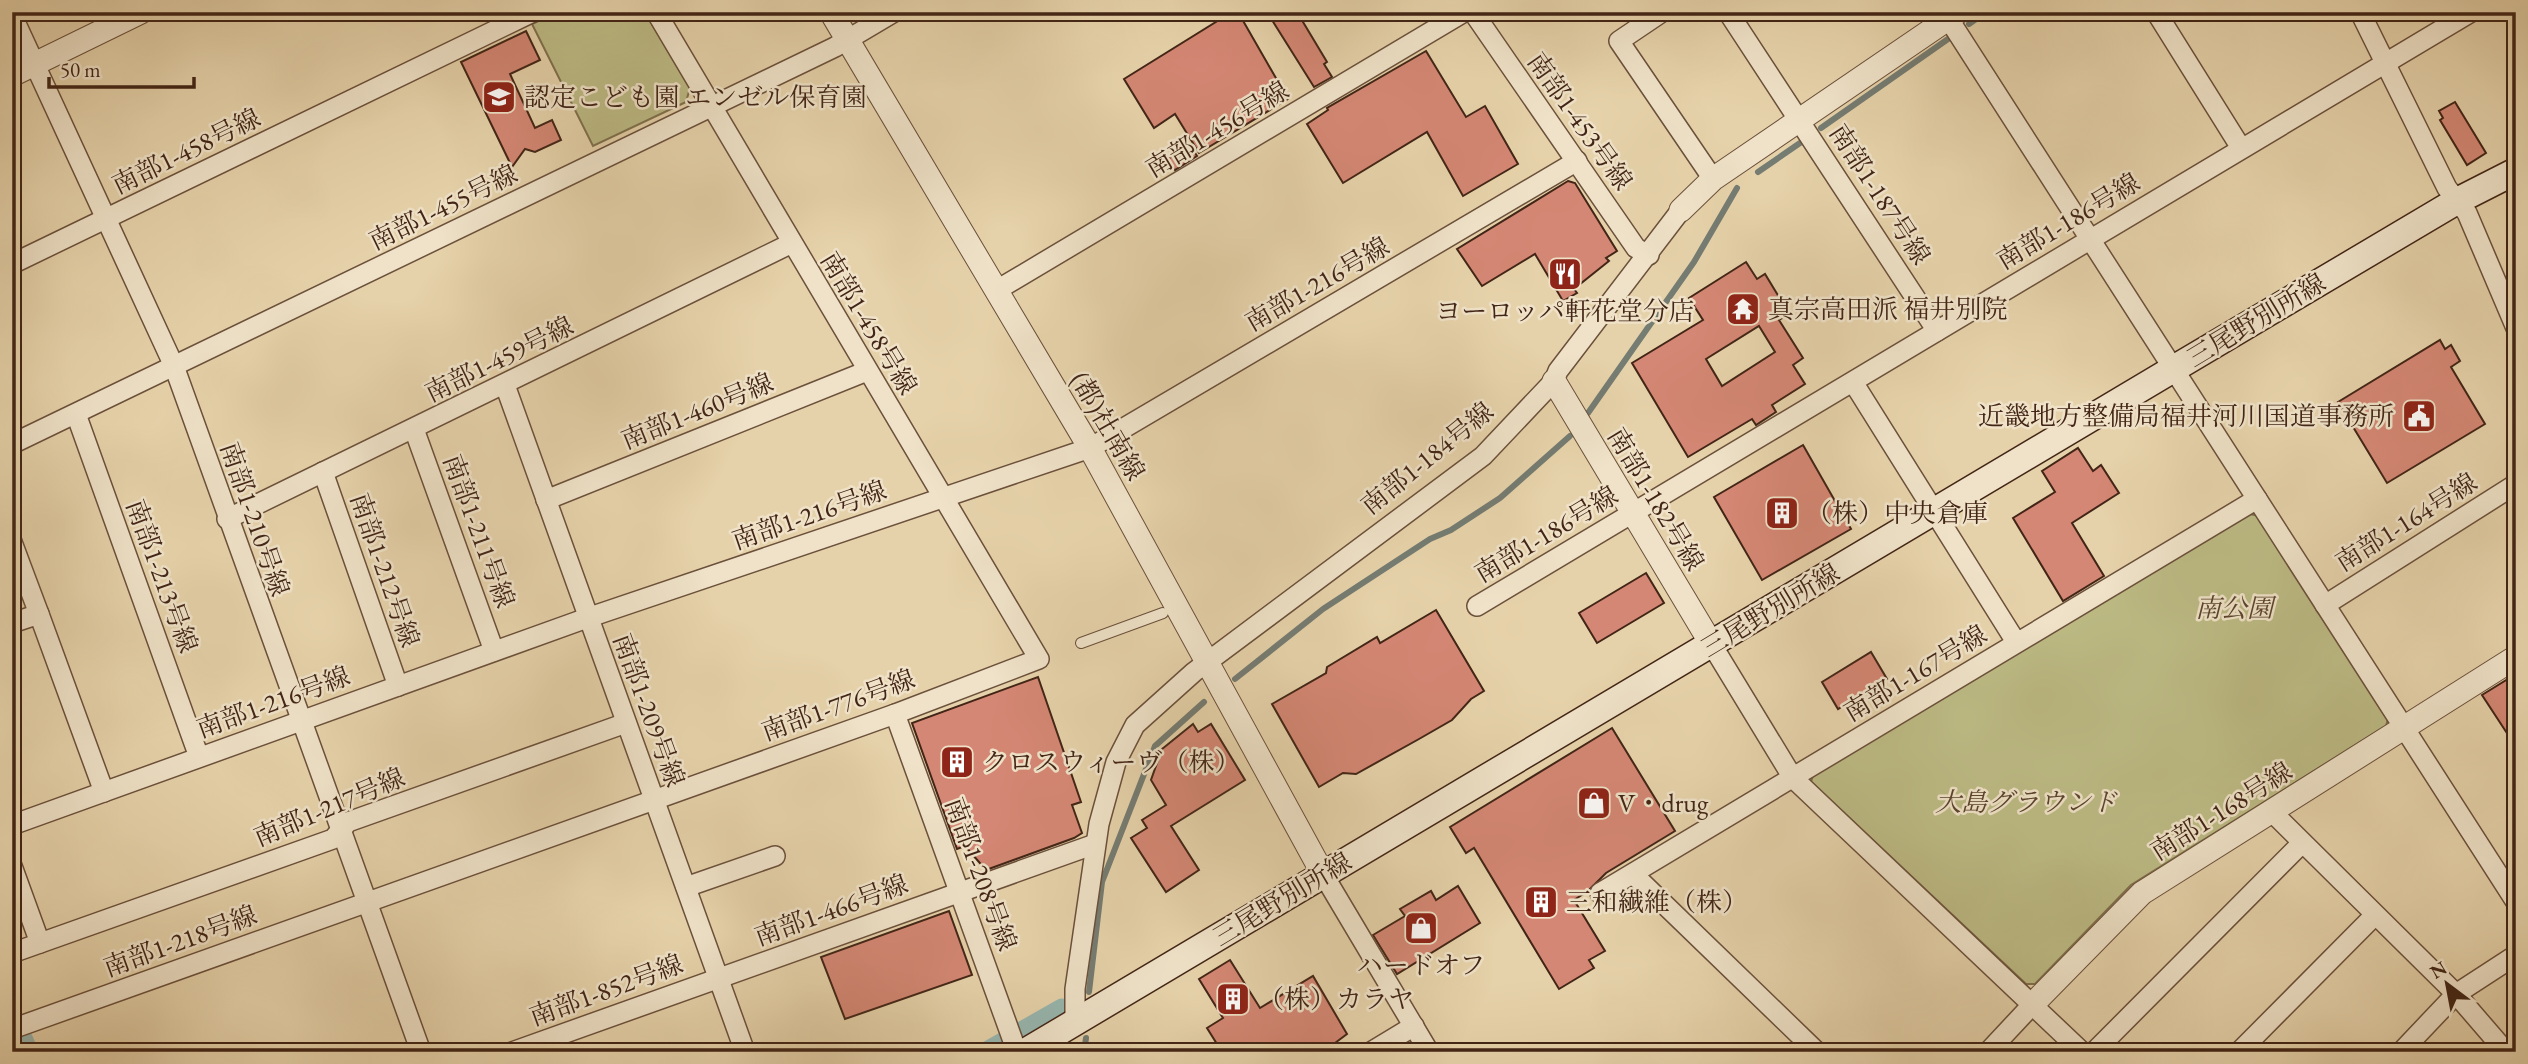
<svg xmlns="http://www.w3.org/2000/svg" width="2528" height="1064" font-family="'EB Garamond','Noto Serif JP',serif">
  <rect width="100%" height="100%" fill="#e6d2aa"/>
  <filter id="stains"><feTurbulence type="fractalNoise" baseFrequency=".00286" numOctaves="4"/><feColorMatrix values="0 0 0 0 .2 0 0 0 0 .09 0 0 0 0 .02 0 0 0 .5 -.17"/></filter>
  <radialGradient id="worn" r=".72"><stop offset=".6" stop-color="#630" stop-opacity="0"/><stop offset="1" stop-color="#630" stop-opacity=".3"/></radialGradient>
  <g fill="#bcba84" stroke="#7f704d" stroke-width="2">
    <path d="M 557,12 L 645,12 L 690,88 L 686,102 L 593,146 L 532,24 Z"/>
    <path d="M 2250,514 L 2259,516 L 2388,719 L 2386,726 L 2131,885 L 2035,984 L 2026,984 L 1811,782 L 1813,775 Z"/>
  </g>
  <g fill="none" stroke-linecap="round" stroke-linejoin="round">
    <g stroke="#757c72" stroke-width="6">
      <path d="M 1969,24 L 1986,12"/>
      <path d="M 1821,128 L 1948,39"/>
      <path d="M 1758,172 L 1800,143"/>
      <path d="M 1588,413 L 1694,262 L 1737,188"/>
      <path d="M 1235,679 L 1323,609 L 1430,539 L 1451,530 L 1500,498 L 1570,436"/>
      <path d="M 1089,992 L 1102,882 L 1155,746 L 1204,702"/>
      <path d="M 1084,1052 L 1086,1038"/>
    </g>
    <g stroke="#97b6af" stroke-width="21">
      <path d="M 1020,1033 L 1062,1009"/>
      <path d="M 21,1036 L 28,1052"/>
      <path d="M 987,1052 L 1003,1043"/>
    </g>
  </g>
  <g fill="#d48774" stroke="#422516" stroke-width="2" fill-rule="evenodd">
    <path d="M 1232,12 L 1238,12 L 1288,99 L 1199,153 L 1175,114 L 1154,128 L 1124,79 Z"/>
    <path d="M 1267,12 L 1297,12 L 1327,62 L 1324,64 L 1332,77 L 1314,87 Z"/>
    <path d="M 526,31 L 540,60 L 510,74 L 535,128 L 552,120 L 561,140 L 535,152 L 525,149 L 512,167 L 461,62 Z"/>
    <path d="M 1426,51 L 1466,117 L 1485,106 L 1518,164 L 1463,196 L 1427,132 L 1343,183 L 1307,124 L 1328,110 L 1327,108 Z"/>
    <path d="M 2455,102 L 2486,153 L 2467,165 L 2440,120 L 2443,118 L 2439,111 Z"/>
    <path d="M 1190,145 L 1197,156 L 1175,170 L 1168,159 Z"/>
    <path d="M 1568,181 L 1575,183 L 1617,251 L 1606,258 L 1609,261 L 1574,289 L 1577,293 L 1563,301 L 1535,254 L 1482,286 L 1457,249 Z"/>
    <path d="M 1746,262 L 1757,279 L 1765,274 L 1779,297 L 1773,301 L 1784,317 L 1779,320 L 1803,358 L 1793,365 L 1805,384 L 1772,405 L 1776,412 L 1756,425 L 1752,419 L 1688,457 L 1632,363 L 1703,320 L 1689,298 ZM 1759,326 L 1775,352 L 1722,386 L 1706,359 Z"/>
    <path d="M 2440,340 L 2445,349 L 2451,345 L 2460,361 L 2451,367 L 2485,424 L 2387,483 L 2338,402 Z"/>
    <path d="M 1803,445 L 1851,529 L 1762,580 L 1714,497 Z"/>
    <path d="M 2078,448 L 2093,471 L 2101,465 L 2119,493 L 2072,523 L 2104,576 L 2063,601 L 2013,518 L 2055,492 L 2042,471 Z"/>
    <path d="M 1646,573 L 1664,603 L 1597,643 L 1579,613 Z"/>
    <path d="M 1436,610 L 1484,691 L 1471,699 L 1452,720 L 1419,739 L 1356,774 L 1343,773 L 1319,787 L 1272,704 L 1326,673 L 1327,667 L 1377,637 L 1380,643 Z"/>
    <path d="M 1871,652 L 1887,679 L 1838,709 L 1822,682 Z"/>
    <path d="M 2516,674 L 2516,747 L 2482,695 Z"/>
    <path d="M 1038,677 L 1081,802 L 1072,805 L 1082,833 L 1074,838 L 986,870 L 965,846 L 957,849 L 912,723 Z"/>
    <path d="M 1193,724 L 1198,732 L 1211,724 L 1245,780 L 1171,826 L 1199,870 L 1166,892 L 1131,838 L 1147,828 L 1142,820 L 1166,805 L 1151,780 L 1162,749 Z"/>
    <path d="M 1612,728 L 1675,831 L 1606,873 L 1588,891 L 1574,900 L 1605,951 L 1589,960 L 1594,968 L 1559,989 L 1474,848 L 1466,853 L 1450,827 Z"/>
    <path d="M 1458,886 L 1480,923 L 1397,974 L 1373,935 L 1405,916 L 1400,909 L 1431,891 L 1436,900 Z"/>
    <path d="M 949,911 L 972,975 L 845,1019 L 821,957 Z"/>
    <path d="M 1230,960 L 1260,1008 L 1313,976 L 1347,1034 L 1323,1052 L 1222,1052 L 1207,1028 L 1223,1018 L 1199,979 Z"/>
  </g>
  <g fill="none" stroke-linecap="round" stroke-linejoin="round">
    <g stroke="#6b503b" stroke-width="12">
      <path id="service" d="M 1081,643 L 1163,613"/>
    </g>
    <g stroke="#6b503b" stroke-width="22">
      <g id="minor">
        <path d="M 1473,12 L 1636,248 L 1649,255"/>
        <path d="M 1662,12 L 1619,41 L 1713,179"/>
        <path d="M 1728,12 L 1937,331"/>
        <path d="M 2156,12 L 2241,148"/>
        <path d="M 2360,12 L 2447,188 L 2467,213 L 2516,328"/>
        <path d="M 12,15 L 174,366 L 421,1052"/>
        <path d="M 1948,18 L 2516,902"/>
        <path d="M 12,264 L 533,12"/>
        <path d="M 997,290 L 1464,12"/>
        <path d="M 1853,382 L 2016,642"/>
        <path d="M 505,385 L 745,1052"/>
        <path d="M 76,414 L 199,757"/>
        <path d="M 414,429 L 494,651"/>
        <path d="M 12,444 L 835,47 L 894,12"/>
        <path d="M 323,472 L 398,686"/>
        <path d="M 546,500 L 867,371"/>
        <path d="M 227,519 L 792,243"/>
        <path d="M 12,542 L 39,614"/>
        <path d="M 2325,605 L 2516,484"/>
        <path d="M 1477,606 L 2471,12"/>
        <path d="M 12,623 L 39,614 L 104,792"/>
        <path d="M 1712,645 L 1793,778 L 2082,1052"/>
        <path d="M 895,714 L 1017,1052"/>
        <path d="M 2272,812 L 2456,994 L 2506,1052"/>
        <path d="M 12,825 L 587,618 L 1090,448 L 1577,161"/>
        <path d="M 12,866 L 40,943"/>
        <path d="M 1323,874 L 1429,1052"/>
        <path d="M 1633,874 L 1817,1052"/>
        <path d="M 686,887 L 775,856"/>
        <path d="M 1600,893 L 2257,499"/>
        <path d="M 12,953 L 333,839 L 348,822 L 626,723"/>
        <path d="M 1075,1023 L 1075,989 L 1099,824 L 1116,762 L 1135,725 L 1194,672 L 1483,456 L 1554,381 L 1558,371 L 1681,210"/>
        <path d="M 12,1029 L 895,714 L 1039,659 L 656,12"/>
        <path d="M 512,1052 L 1095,844"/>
        <path d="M 1371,1052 L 1414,1026"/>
        <path d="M 1988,1052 L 2031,1006"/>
        <path d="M 2094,1052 L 2302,843"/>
        <path d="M 2239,1052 L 2374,916"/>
        <path d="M 2401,1052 L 2456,994 L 2516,955"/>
      </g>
    </g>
    <g stroke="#6b503b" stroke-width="25">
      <g id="tertiary">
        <path d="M 831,12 L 1090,448 L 1323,874"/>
        <path d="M 12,75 L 141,12"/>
        <path d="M 1681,210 L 1713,179 L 1958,12"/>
        <path d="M 1554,381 L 1712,645"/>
        <path d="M 2031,1006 L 2142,893 L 2516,657"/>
      </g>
    </g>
    <g stroke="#422516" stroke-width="29">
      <path id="secondary" d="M 1025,1052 L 2175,368 L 2455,202 L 2516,171"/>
    </g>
    <use href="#service" stroke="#efe2c8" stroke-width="10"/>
    <use href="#minor" stroke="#efe2c8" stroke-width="19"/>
    <use href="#tertiary" stroke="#efe2c8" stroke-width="23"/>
    <use href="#secondary" stroke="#efe2c8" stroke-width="26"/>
  </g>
  <defs>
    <g id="school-square" transform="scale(1.75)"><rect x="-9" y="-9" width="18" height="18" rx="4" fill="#8f2418" stroke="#efe2c8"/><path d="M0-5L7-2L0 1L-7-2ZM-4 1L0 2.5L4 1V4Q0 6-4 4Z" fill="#fff"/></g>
    <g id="restaurant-square" transform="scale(1.75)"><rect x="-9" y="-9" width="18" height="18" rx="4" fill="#8f2418" stroke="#efe2c8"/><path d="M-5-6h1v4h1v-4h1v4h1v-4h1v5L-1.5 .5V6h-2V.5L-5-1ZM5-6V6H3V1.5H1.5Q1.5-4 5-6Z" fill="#fff"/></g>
    <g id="temple-square" transform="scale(1.75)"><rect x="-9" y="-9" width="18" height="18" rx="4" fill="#8f2418" stroke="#efe2c8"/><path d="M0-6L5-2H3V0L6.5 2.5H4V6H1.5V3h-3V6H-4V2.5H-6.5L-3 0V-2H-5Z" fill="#fff"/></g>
    <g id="civic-square" transform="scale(1.75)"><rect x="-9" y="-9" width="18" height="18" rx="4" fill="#8f2418" stroke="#efe2c8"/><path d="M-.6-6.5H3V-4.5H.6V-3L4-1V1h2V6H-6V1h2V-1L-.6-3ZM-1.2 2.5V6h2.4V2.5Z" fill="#fff"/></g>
    <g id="building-square" transform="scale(1.75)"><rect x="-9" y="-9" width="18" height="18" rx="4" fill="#8f2418" stroke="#efe2c8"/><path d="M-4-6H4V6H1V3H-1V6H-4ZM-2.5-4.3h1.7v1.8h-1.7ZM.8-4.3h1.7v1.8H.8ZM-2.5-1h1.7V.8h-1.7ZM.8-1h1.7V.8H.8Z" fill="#fff"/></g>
    <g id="shop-square" transform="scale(1.75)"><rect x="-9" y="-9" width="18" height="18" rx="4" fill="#8f2418" stroke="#efe2c8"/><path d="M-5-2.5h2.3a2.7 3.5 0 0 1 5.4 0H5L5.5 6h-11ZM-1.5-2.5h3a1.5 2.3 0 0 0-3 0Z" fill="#fff"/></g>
  </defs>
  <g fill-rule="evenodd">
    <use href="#school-square" x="499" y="97"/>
    <use href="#restaurant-square" x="1565" y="274"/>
    <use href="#temple-square" x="1743" y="309"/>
    <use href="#civic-square" x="2419" y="416"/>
    <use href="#building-square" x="1782" y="513"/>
    <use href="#building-square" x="957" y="762"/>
    <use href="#shop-square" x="1594" y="803"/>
    <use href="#building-square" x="1541" y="902"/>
    <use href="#shop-square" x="1421" y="928"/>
    <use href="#building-square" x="1233" y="999"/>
  </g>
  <g text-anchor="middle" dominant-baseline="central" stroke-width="5" stroke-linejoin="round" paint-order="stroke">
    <g font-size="26" fill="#422516" stroke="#efe2c8" text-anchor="start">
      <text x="524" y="97">認定こども園 エンゼル保育園</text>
      <text x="1768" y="309">真宗高田派 福井別院</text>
      <text x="1565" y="311" text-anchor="middle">ヨーロッパ軒花堂分店</text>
      <text x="2394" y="416" text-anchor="end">近畿地方整備局福井河川国道事務所</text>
      <text x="1806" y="513">（株）中央倉庫</text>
      <text x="982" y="762">クロスウィーヴ（株）</text>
      <text x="1618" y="803">V・drug</text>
      <text x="1566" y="902">三和繊維（株）</text>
      <text x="1421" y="965" text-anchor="middle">ハードオフ</text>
      <text x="1258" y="999">（株）カラヤ</text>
    </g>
    <g font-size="26" fill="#422516" stroke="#efe2c8">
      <text transform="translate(1580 121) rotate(55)">南部1-453号線</text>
      <text transform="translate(1217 129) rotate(-31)">南部1-456号線</text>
      <text transform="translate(186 151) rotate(-26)">南部1-458号線</text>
      <text transform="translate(1880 194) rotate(57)">南部1-187号線</text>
      <text transform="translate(443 207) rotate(-26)">南部1-455号線</text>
      <text transform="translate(2068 221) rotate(-31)">南部1-186号線</text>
      <text transform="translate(1317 284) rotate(-30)">南部1-216号線</text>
      <text transform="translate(2256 320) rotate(-31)">三尾野別所線</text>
      <text transform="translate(869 323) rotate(59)">南部1-458号線</text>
      <text transform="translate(499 359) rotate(-26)">南部1-459号線</text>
      <text transform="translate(697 411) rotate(-22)">南部1-460号線</text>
      <text transform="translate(1108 426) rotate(60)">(都)社南線</text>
      <text transform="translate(1427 458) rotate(-39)">南部1-184号線</text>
      <text transform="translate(1656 499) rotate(59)">南部1-182号線</text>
      <text transform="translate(809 515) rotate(-19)">南部1-216号線</text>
      <text transform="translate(255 519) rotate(71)">南部1-210号線</text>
      <text transform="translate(2406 522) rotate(-32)">南部1-164号線</text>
      <text transform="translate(479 531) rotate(70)">南部1-211号線</text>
      <text transform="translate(1546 534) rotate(-31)">南部1-186号線</text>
      <text transform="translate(385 570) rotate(71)">南部1-212号線</text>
      <text transform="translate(162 576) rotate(70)">南部1-213号線</text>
      <text transform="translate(1770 610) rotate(-31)">三尾野別所線</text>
      <text transform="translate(1915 673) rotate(-31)">南部1-167号線</text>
      <text transform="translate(273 702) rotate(-20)">南部1-216号線</text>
      <text transform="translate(838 705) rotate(-20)">南部1-776号線</text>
      <text transform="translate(649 710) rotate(70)">南部1-209号線</text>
      <text transform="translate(329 807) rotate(-23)">南部1-217号線</text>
      <text transform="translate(2221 811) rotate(-32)">南部1-168号線</text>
      <text transform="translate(981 874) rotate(70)">南部1-208号線</text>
      <text transform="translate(1282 899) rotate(-31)">三尾野別所線</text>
      <text transform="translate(831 910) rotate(-20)">南部1-466号線</text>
      <text transform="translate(180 941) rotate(-20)">南部1-218号線</text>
      <text transform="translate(606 990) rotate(-20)">南部1-852号線</text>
    </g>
    <g font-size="26" font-style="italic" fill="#5a432c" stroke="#efe2c8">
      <text x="2234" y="608">南公園</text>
      <text x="2026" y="802">大島グラウンド</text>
    </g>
  </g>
  <rect width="2528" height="1064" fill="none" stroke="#e6d2aa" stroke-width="42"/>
  <rect x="14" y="14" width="2500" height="1036" fill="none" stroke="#422516" stroke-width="3.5"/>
  <rect x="21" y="21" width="2486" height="1022" fill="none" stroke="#422516" stroke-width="2"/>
  <g transform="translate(2447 984) rotate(328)" stroke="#efe2c8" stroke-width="5" paint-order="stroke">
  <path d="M0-5L12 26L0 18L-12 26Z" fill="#422516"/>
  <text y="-10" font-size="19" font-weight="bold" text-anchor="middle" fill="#422516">N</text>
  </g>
  <path d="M49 77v10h145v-10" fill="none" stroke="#422516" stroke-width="3.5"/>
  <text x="60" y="77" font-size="21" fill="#422516" stroke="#efe2c8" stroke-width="5" paint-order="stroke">50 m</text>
  <rect width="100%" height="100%" filter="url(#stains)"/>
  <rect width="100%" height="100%" fill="url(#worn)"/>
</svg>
